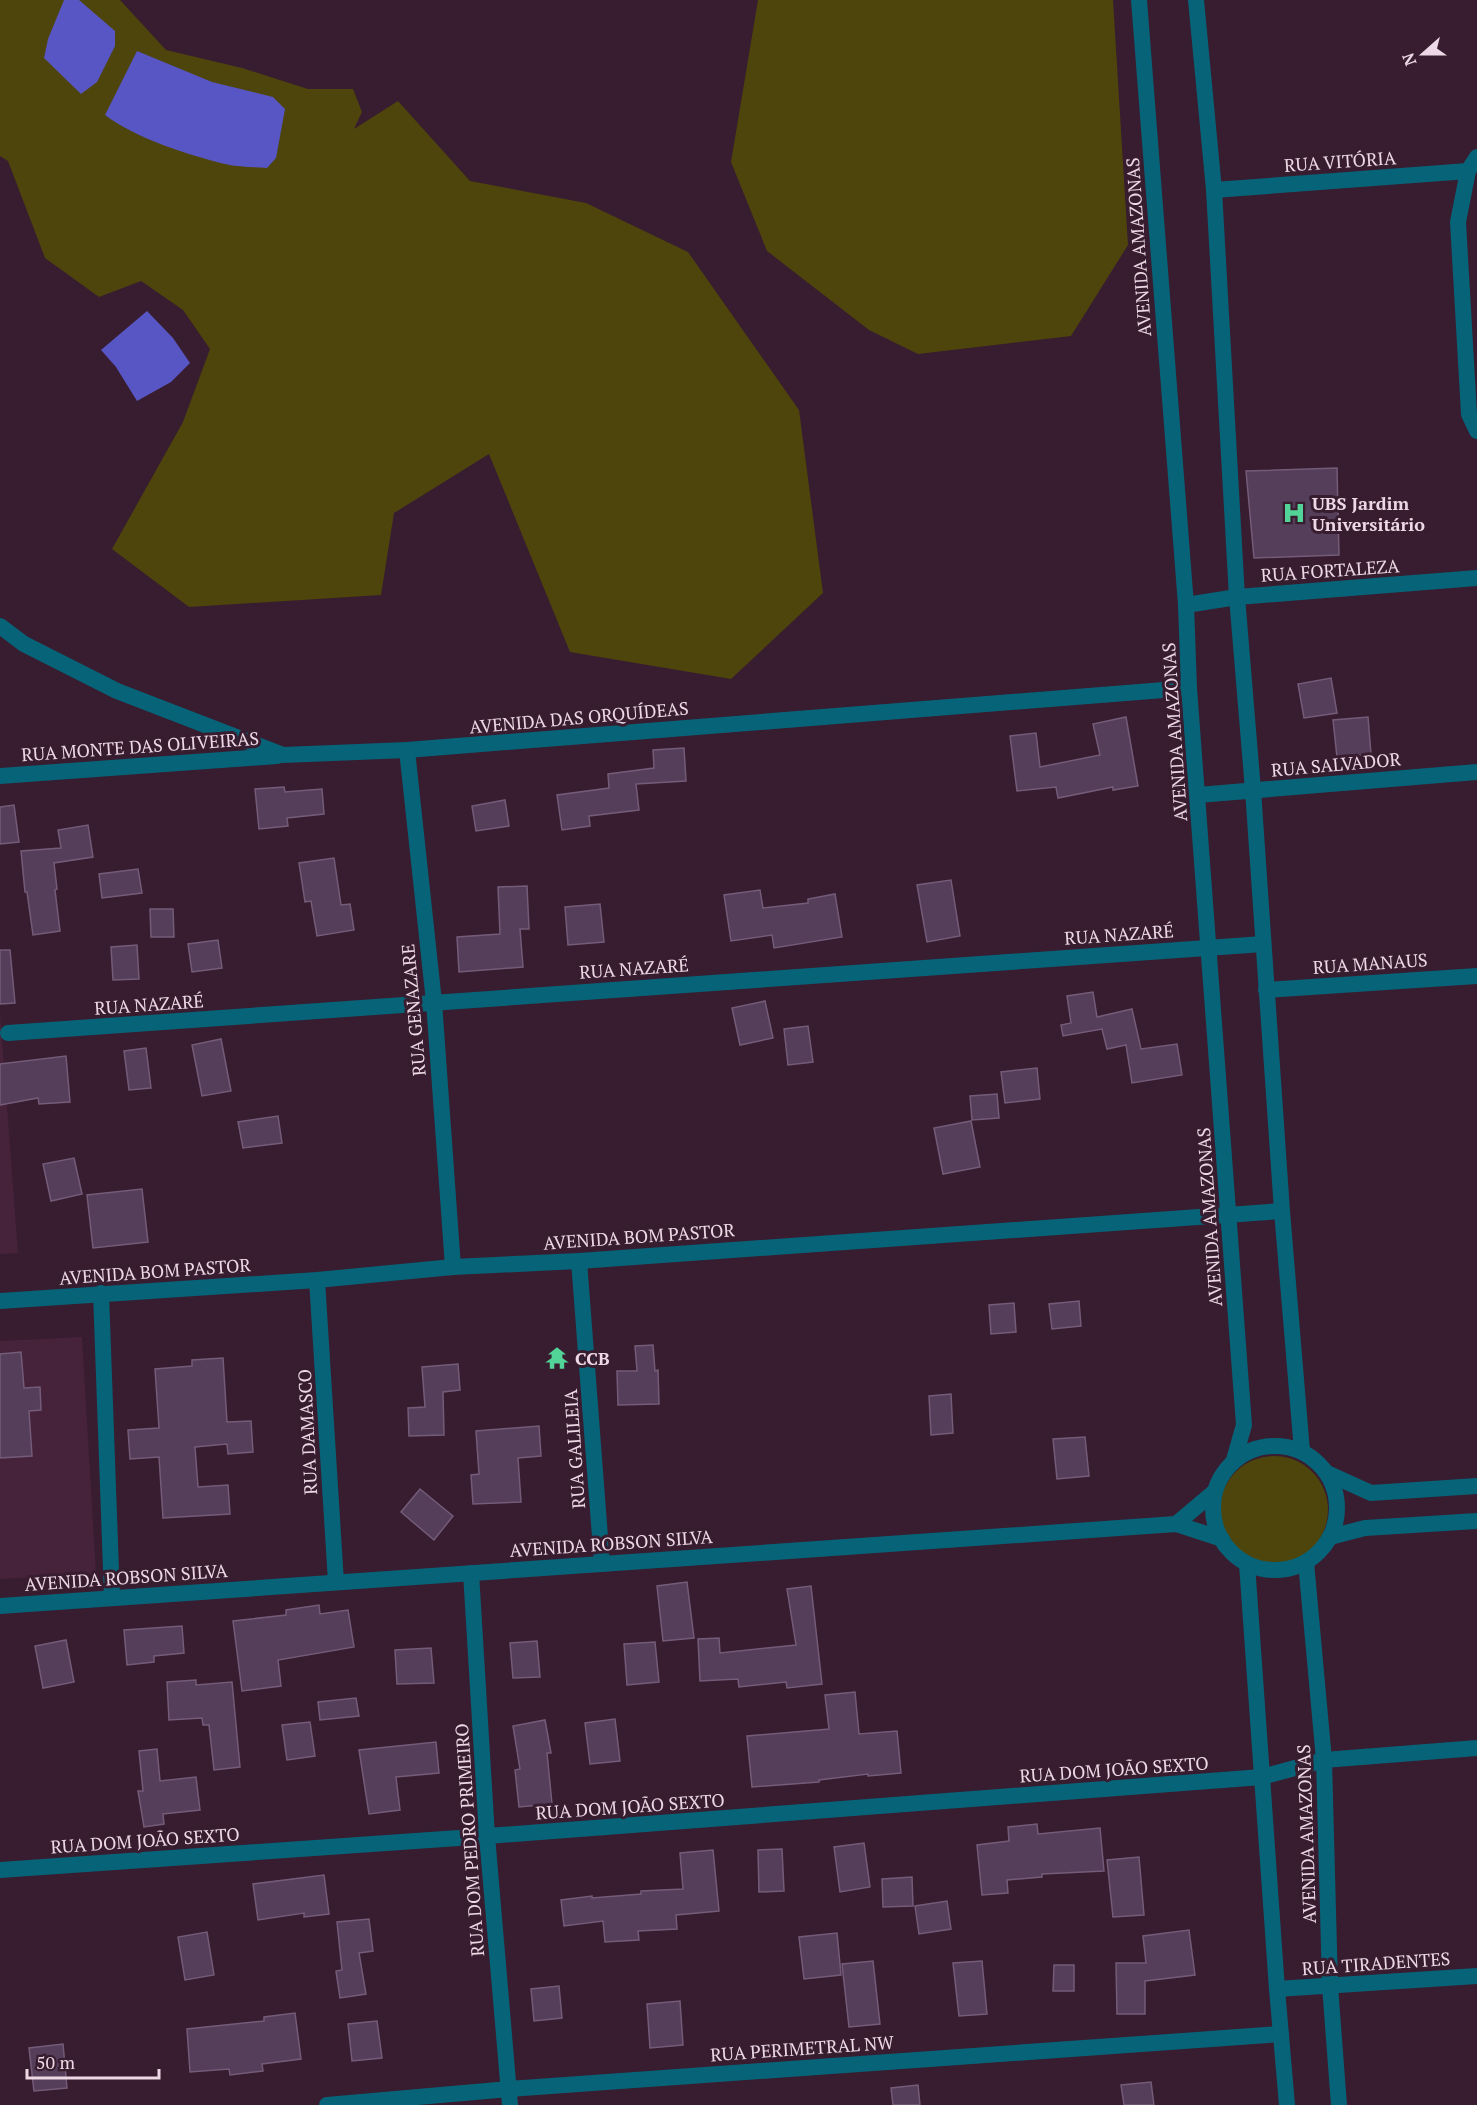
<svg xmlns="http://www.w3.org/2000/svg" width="1477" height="2105" font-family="'PT Serif',serif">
  <rect width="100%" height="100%" fill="#381c2f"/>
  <g fill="#46233b">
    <path d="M 0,1012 L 18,1253 L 0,1254 Z"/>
    <path d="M 82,1337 L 96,1574 L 0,1579 L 0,1341 Z"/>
  </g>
  <g fill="#4e450d">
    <path d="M 0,0 L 120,0 L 166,50 L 242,68 L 308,89 L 353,89 L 362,112 L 354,129 L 398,101 L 470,181 L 586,203 L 688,252 L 799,410 L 823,593 L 731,679 L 570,652 L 489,454 L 394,513 L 381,595 L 189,607 L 112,549 L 183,422 L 210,349 L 183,310 L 141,281 L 99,297 L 45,258 L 8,161 L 0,156 Z"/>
    <path d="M 758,0 L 1113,0 L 1128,245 L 1071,336 L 918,354 L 869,330 L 767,251 L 731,162 Z"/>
    <circle cx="1274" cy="1510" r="54"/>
  </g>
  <g fill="#5856c4">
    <path d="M 64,0 L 79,0 L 115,31 L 115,46 L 97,82 L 81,94 L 44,58 L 48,39 Z"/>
    <path d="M 137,51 L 212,82 L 273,97 L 285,109 L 276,158 L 267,168 C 253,167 238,167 225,164 C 188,155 135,138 105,115 Z"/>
    <path d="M 147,311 L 173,338 L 190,363 L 171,382 L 137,401 L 116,367 L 101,350 Z"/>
  </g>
  <g fill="#543e5a" stroke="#745c79" stroke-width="1.5">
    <path d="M 1337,468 L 1339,555 L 1254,558 L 1246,471 Z"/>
    <path d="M 1331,678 L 1337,713 L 1304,718 L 1298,684 Z"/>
    <path d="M 1126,717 L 1138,786 L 1113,790 L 1113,787 L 1058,798 L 1056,787 L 1017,791 L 1010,736 L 1036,733 L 1040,767 L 1100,755 L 1093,724 Z"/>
    <path d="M 1368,717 L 1371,754 L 1337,757 L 1333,720 Z"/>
    <path d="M 684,748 L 686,781 L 636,784 L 639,810 L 589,816 L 590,826 L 562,830 L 557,795 L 609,788 L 608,774 L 654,768 L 653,750 Z"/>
    <path d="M 284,787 L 285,792 L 322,789 L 324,814 L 287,818 L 288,826 L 259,829 L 255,789 Z"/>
    <path d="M 505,800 L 509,826 L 476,831 L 472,806 Z"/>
    <path d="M 14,805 L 19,842 L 0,844 L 0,807 Z"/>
    <path d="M 88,825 L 93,857 L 54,863 L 57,889 L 55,890 L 60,931 L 33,935 L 27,892 L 25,892 L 21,851 L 61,848 L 58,830 Z"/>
    <path d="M 334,858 L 341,905 L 350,904 L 354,930 L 317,936 L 311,901 L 305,902 L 299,863 Z"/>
    <path d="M 138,869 L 142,893 L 102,898 L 99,874 Z"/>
    <path d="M 951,880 L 960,936 L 927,942 L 917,885 Z"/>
    <path d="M 527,886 L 529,929 L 520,929 L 523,967 L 459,972 L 457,937 L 500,934 L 498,887 Z"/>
    <path d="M 760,890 L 763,908 L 808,903 L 808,899 L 835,894 L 842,937 L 774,948 L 772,935 L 731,941 L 724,895 Z"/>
    <path d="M 600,904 L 604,942 L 568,945 L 565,907 Z"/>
    <path d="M 150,909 L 173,909 L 174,937 L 151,937 Z"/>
    <path d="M 218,940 L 222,968 L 192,972 L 188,944 Z"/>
    <path d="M 137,945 L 139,979 L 113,980 L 111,947 Z"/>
    <path d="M 0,950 L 10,950 L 15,1003 L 0,1004 Z"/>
    <path d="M 1093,992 L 1097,1017 L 1132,1009 L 1141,1049 L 1177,1044 L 1182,1075 L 1132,1083 L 1126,1045 L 1107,1049 L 1102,1029 L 1063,1036 L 1061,1025 L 1071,1023 L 1067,996 Z"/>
    <path d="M 765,1001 L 773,1038 L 740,1045 L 732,1008 Z"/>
    <path d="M 808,1026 L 813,1062 L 788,1065 L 784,1029 Z"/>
    <path d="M 221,1039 L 231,1091 L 202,1096 L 192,1045 Z"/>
    <path d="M 146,1048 L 151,1088 L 129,1090 L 124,1051 Z"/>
    <path d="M 66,1056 L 70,1102 L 39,1104 L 38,1098 L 0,1105 L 0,1064 Z"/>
    <path d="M 1037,1068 L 1040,1099 L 1005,1103 L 1001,1072 Z"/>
    <path d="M 997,1094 L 999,1118 L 972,1120 L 970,1096 Z"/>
    <path d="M 278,1116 L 282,1143 L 243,1148 L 238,1122 Z"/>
    <path d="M 971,1121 L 980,1167 L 943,1174 L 934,1128 Z"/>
    <path d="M 74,1158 L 82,1194 L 51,1201 L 43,1164 Z"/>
    <path d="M 142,1189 L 148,1242 L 93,1248 L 87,1195 Z"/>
    <path d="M 1079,1301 L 1081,1326 L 1052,1329 L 1049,1304 Z"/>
    <path d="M 1014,1303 L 1016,1332 L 991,1334 L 989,1305 Z"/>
    <path d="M 653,1345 L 655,1371 L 658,1370 L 659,1404 L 618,1405 L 617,1371 L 637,1371 L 635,1346 Z"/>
    <path d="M 21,1352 L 24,1388 L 40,1387 L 41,1410 L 29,1411 L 32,1456 L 0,1458 L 0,1354 Z"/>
    <path d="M 223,1358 L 227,1422 L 251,1421 L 253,1452 L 228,1454 L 227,1444 L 195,1447 L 198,1487 L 228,1485 L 230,1514 L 163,1518 L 159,1457 L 130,1459 L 128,1430 L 159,1428 L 155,1369 L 192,1366 L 192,1360 Z"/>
    <path d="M 458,1364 L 460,1390 L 443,1392 L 444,1435 L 409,1436 L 408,1408 L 425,1407 L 422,1367 Z"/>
    <path d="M 951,1394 L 953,1433 L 931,1435 L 929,1396 Z"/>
    <path d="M 539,1426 L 541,1456 L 518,1458 L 521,1502 L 473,1504 L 471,1475 L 479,1474 L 476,1431 Z"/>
    <path d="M 1085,1437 L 1089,1476 L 1057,1479 L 1053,1439 Z"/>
    <path d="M 420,1489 L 453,1516 L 434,1540 L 401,1512 Z"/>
    <path d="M 687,1582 L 694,1638 L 663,1641 L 657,1586 Z"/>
    <path d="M 811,1586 L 822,1684 L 787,1688 L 786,1682 L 739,1687 L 738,1679 L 700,1681 L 698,1639 L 719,1638 L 720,1653 L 796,1645 L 787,1589 Z"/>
    <path d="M 319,1605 L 320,1614 L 348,1610 L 354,1647 L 278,1660 L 281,1686 L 242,1691 L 233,1621 L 286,1615 L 286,1610 Z"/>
    <path d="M 182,1626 L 184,1653 L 154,1656 L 154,1662 L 127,1665 L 124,1630 Z"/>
    <path d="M 66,1640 L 74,1682 L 43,1688 L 35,1646 Z"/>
    <path d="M 537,1641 L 540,1677 L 513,1678 L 510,1643 Z"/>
    <path d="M 655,1642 L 659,1682 L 627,1685 L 624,1644 Z"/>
    <path d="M 431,1648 L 434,1683 L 397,1684 L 395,1650 Z"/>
    <path d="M 196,1680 L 196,1685 L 232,1682 L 240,1767 L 214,1770 L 209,1725 L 203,1725 L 202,1718 L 169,1720 L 167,1682 Z"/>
    <path d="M 855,1692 L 859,1734 L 897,1731 L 901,1773 L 868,1776 L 868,1774 L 819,1780 L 819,1782 L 752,1787 L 747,1736 L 829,1729 L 825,1695 Z"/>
    <path d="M 356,1698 L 359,1716 L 320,1720 L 318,1702 Z"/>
    <path d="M 615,1719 L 620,1761 L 590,1764 L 585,1723 Z"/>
    <path d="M 545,1720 L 551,1753 L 547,1753 L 552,1804 L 519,1807 L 515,1770 L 520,1769 L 513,1726 Z"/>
    <path d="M 310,1722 L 315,1756 L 287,1760 L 282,1725 Z"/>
    <path d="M 436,1742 L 439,1773 L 396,1777 L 400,1810 L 369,1814 L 359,1750 Z"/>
    <path d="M 157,1749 L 160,1781 L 196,1777 L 200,1810 L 163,1814 L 164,1824 L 144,1827 L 138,1791 L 143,1791 L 139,1751 Z"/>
    <path d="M 1037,1824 L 1038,1834 L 1100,1828 L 1104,1871 L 1042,1874 L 1042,1877 L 1007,1880 L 1008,1893 L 982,1895 L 977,1845 L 1009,1841 L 1008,1827 Z"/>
    <path d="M 864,1843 L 870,1887 L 840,1892 L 834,1847 Z"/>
    <path d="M 782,1849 L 784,1891 L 759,1892 L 758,1850 Z"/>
    <path d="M 713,1850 L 719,1911 L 676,1915 L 677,1929 L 638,1931 L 639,1940 L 605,1942 L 603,1921 L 564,1926 L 561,1900 L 592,1896 L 592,1898 L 641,1894 L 641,1891 L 683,1889 L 680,1853 Z"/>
    <path d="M 1139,1857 L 1144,1915 L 1113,1917 L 1107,1860 Z"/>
    <path d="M 324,1875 L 329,1914 L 304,1917 L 304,1913 L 258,1920 L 253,1884 Z"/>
    <path d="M 912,1877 L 913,1906 L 883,1907 L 882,1879 Z"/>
    <path d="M 947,1901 L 951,1929 L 919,1934 L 915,1906 Z"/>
    <path d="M 369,1919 L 373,1951 L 359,1953 L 366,1994 L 340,1998 L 336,1971 L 342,1970 L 337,1922 Z"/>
    <path d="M 1189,1930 L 1195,1975 L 1145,1981 L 1145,2014 L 1117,2014 L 1116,1963 L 1146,1963 L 1143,1936 Z"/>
    <path d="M 207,1932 L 214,1975 L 185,1980 L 178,1937 Z"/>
    <path d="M 837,1933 L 841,1975 L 804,1979 L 799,1937 Z"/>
    <path d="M 873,1961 L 880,2024 L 849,2027 L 842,1964 Z"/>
    <path d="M 982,1961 L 987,2014 L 959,2016 L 953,1963 Z"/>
    <path d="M 1054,1965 L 1074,1965 L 1074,1991 L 1053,1991 Z"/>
    <path d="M 559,1986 L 562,2018 L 534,2021 L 531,1989 Z"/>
    <path d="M 680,2001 L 683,2045 L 650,2048 L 647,2004 Z"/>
    <path d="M 295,2013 L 301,2059 L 262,2064 L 263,2071 L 230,2075 L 229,2069 L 190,2072 L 187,2029 L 264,2021 L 264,2017 Z"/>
    <path d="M 377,2021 L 382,2058 L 352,2061 L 348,2024 Z"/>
    <path d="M 63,2044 L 67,2088 L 34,2091 L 29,2048 Z"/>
    <path d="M 1151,2082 L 1154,2105 L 1124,2105 L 1121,2085 Z"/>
    <path d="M 918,2085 L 920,2105 L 893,2105 L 891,2088 Z"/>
  </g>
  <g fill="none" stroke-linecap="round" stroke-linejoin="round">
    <g stroke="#076378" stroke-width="16">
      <path d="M 1477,157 L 1468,171 L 1458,222 L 1469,414 L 1477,431"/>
      <path d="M 1214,190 L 1468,171"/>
      <path d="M 1186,605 L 1237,597 L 1477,578"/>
      <path d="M 0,626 L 24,644 L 117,691 L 283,755 L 407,750 L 1189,688"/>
      <path d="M 407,750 L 434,1002 L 453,1267"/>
      <path d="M 0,776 L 277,756"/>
      <path d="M 1198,795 L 1477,772"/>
      <path d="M 1266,990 L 1477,976"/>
      <path d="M 8,1033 L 1263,944"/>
      <path d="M 579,1261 L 602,1563"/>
      <path d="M 317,1280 L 336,1582"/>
      <path d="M 101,1293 L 112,1598"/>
      <path d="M 471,1573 L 487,1836 L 510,2105"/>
      <path d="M 0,1870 L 487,1836 L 1262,1777 L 1324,1760 L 1477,1748"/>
      <path d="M 1277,1989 L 1477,1976"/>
      <path d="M 327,2105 L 509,2089 L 1281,2034"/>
    </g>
    <g stroke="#076378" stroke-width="16">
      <path d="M 1139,0 L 1186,605 L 1189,688 L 1244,1425 L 1234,1460"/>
      <path d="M 1196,0 L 1214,190 L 1237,597 L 1253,790 L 1282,1211 L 1302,1451"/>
      <path d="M 0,1301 L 317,1280 L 453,1267 L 579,1261 L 1282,1211"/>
      <circle cx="1275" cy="1508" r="62"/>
      <path d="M 1327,1473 L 1371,1493 L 1477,1486"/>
      <path d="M 1176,1524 L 1214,1492"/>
      <path d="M 1330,1537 L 1365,1528 L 1477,1521"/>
      <path d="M 1306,1562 L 1324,1760 L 1330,1986 L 1339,2105"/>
      <path d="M 1247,1564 L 1277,1989 L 1287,2105"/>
      <path d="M 0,1606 L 1176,1524 L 1222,1539"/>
    </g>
  </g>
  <defs>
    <g id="hospital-bare" transform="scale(1.8)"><path d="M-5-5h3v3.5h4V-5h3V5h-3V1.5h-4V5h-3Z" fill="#52d397" stroke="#381c2f" stroke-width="2.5" paint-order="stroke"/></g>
    <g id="temple-bare" transform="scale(1.8)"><path d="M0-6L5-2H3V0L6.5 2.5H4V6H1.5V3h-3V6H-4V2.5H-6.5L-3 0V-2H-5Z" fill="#52d397" stroke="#381c2f" stroke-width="2.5" paint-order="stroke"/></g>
  </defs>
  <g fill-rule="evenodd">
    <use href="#hospital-bare" x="1294" y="513"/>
    <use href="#temple-bare" x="557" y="1358"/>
  </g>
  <g text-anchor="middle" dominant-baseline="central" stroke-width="6" stroke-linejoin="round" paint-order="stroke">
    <g font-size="18" fill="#edd9e6" stroke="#381c2f">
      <text transform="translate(1340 161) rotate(-4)">RUA VITÓRIA</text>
      <text transform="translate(1138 247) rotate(-94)">AVENIDA AMAZONAS</text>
      <text transform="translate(1330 570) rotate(-4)">RUA FORTALEZA</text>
      <text transform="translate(579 717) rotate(-5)">AVENIDA DAS ORQUÍDEAS</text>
      <text transform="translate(1174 732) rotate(-94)">AVENIDA AMAZONAS</text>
      <text transform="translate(140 746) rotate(-4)">RUA MONTE DAS OLIVEIRAS</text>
      <text transform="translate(1336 764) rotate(-5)">RUA SALVADOR</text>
      <text transform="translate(1119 934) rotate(-4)">RUA NAZARÉ</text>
      <text transform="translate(1370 963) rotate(-4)">RUA MANAUS</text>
      <text transform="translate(634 968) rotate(-4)">RUA NAZARÉ</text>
      <text transform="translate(149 1004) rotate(-4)">RUA NAZARÉ</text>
      <text transform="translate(413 1010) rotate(-95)">RUA GENAZARE</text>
      <text transform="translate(1209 1217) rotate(-94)">AVENIDA AMAZONAS</text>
      <text transform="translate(639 1236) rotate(-4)">AVENIDA BOM PASTOR</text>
      <text transform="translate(155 1271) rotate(-4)">AVENIDA BOM PASTOR</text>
      <text transform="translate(307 1432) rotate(-93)">RUA DAMASCO</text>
      <text transform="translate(574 1449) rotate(-94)">RUA GALILEIA</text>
      <text transform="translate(611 1543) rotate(-4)">AVENIDA ROBSON SILVA</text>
      <text transform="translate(126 1577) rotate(-4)">AVENIDA ROBSON SILVA</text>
      <text transform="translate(1114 1769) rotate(-4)">RUA DOM JOÃO SEXTO</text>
      <text transform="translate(630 1806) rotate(-4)">RUA DOM JOÃO SEXTO</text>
      <text transform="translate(1306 1834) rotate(-92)">AVENIDA AMAZONAS</text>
      <text transform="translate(145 1840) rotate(-4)">RUA DOM JOÃO SEXTO</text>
      <text transform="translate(469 1840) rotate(-94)">RUA DOM PEDRO PRIMEIRO</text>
      <text transform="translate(1376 1963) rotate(-4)">RUA TIRADENTES</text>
      <text transform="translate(802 2048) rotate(-4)">RUA PERIMETRAL NW</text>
    </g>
    <g font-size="18" font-weight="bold" fill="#edd9e6" stroke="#381c2f" text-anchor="start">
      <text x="1312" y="503">UBS Jardim<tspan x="1312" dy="21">Universitário</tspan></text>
      <text x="575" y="1358">CCB</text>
    </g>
  </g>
  <g transform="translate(1423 54) rotate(249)" stroke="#381c2f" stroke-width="4.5" paint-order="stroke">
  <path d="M0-4.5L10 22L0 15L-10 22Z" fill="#edd9e6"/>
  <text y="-9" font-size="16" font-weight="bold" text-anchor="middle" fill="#edd9e6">N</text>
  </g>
  <path d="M27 2069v9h132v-9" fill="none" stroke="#edd9e6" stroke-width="3"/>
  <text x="36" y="2069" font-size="18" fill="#edd9e6" stroke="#381c2f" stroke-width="4.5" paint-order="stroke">50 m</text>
</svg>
